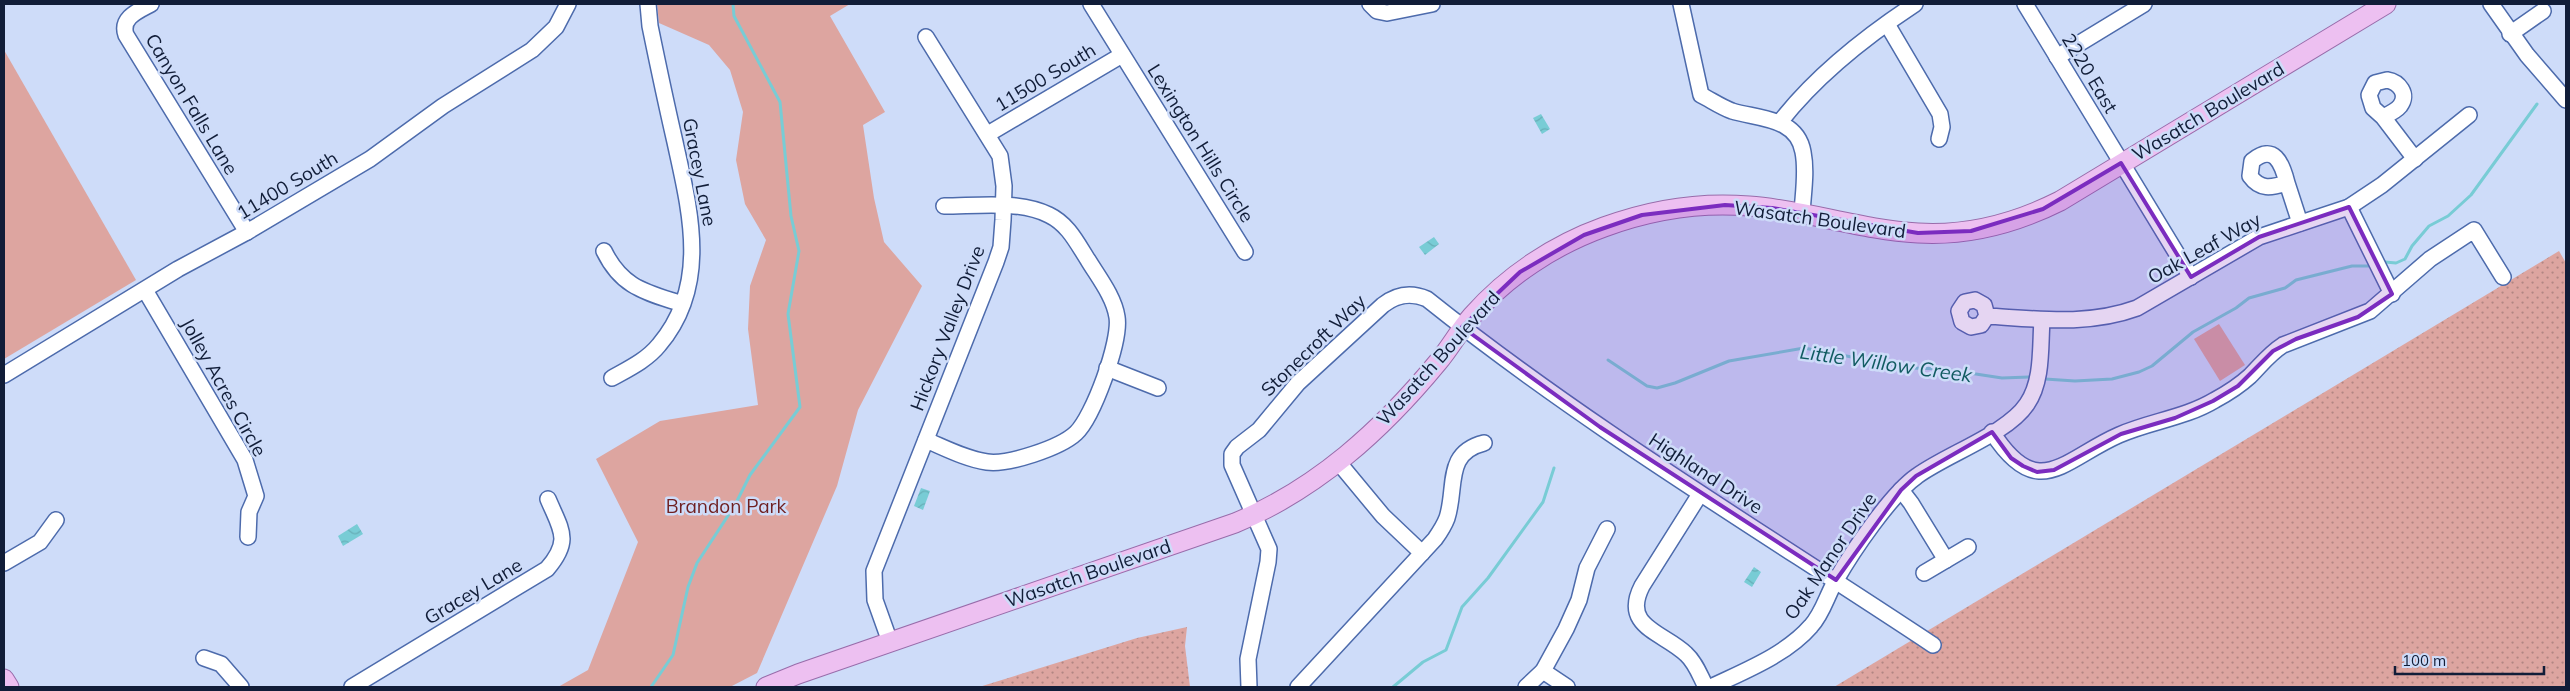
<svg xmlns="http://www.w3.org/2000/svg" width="2570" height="691" font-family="Mulish,sans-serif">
  <defs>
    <pattern id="grass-dots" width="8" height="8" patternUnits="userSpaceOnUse" patternTransform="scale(1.25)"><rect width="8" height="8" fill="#dda5a0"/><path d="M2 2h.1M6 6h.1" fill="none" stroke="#b28683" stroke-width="1.8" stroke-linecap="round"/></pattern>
    <pattern id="water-waves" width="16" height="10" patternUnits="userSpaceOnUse" patternTransform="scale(1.25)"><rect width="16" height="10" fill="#78ccd5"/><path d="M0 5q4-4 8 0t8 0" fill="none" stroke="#67afb8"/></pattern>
  </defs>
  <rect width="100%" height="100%" fill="#cedcf9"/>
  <g fill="url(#grass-dots)">
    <path d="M 2559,251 L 2566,263 L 2566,687 L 1834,687 Z"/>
    <path d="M 1187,627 L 1185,646 L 1190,687 L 979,687 L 1137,638 Z"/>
  </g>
  <g fill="#dda5a0">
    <path d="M 657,4 L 850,4 L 830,16 L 885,112 L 863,125 L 874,198 L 884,242 L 922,286 L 858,410 L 837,486 L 757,673 L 730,687 L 558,687 L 588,670 L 638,542 L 596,459 L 660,421 L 758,405 L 748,329 L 750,286 L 766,240 L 745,204 L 736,160 L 743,112 L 730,70 L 709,45 L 659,23 Z"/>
    <path d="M 4,50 L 136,280 L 4,359 Z"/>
    <path d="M 2219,324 L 2245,365 L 2220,381 L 2194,339 Z"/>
  </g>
  <g fill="url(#water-waves)">
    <path d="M 1541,114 L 1550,129 L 1542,134 L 1533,118 Z"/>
    <path d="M 1434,237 L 1439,244 L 1425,255 L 1419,247 Z"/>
    <path d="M 921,488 L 930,491 L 923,510 L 914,506 Z"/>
    <path d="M 357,524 L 363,534 L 343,546 L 338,536 Z"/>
    <path d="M 1754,567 L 1761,572 L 1752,587 L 1744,582 Z"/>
  </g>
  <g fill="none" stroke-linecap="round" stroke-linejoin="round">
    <g stroke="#78ccd5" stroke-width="3">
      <path d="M 2385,262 L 2396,263 L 2405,259 L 2412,246 L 2429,226 L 2448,216 L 2471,195 L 2537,104"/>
      <path d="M 1608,360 L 1647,386 L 1657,388 L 1675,383 L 1729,361 L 1804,348 L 1910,368 L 1943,369 L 2002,378 L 2029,377"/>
      <path d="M 2045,379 L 2075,381 L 2112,379 L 2139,372 L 2152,366 L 2193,332 L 2236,308 L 2249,298 L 2285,288 L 2296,280 L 2352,266 L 2369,266"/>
      <path d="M 651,687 L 673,655 L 688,587 L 697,563 L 735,505 L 750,475 L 800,407 L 788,314 L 799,251 L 791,216 L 780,102 L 734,16 L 733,4"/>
      <path d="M 1393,687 L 1423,662 L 1446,650 L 1462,607 L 1488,578 L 1543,502 L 1554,468"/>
    </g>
    <g stroke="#4d6bac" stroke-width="18">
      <g id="minor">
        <path d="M 151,4 C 138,11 120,18 126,35 L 247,232"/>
        <path d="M 1091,4 L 1245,252"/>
        <path d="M 1370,4 L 1377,11 L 1387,13 L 1432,4"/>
        <path d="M 1681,4 L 1701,95 C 1711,100 1721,107 1732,111 C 1758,119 1797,117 1803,152 C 1807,172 1803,194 1802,213"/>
        <path d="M 2025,4 L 2191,277"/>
        <path d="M 2491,4 L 2527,55 L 2566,100"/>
        <path d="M 1887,24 L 1940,114 L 1942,127 L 1939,139"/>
        <path d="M 2510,34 L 2543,11"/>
        <path d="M 2057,57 L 2144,4"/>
        <path d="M 2383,117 L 2373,108 L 2369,95 L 2375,83 L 2387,80 C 2399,82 2409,94 2400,106 C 2396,111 2389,114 2383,117 L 2415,159"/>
        <path d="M 1780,122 C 1815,77 1868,35 1915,4"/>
        <path d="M 988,134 L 1122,55"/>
        <path d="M 2287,183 C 2282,163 2274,143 2252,161 L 2250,176 C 2260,190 2271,188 2287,183 L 2300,223"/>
        <path d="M 2349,207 L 2392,294"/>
        <path d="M 604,251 C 622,288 646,292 682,304"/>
        <path d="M 145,290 L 245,460 L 256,496 L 249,512 L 248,537"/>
        <path d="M 1987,316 L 1981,325 L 1971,327 L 1962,322 L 1959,311 L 1965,302 L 1975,300 L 1984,305 L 1987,316 C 2038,319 2088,326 2137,308 L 2259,237 L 2349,207 L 2382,185 L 2469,115"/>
        <path d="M 1107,368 L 1158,388"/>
        <path d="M 4,375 L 178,269 L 247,232 L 370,159 L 443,106 L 532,50 L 556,27 L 568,4"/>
        <path d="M 612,378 C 628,369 647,360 659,345 C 710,285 690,211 675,142 C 666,103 658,65 650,26 L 648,4"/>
        <path d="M 1992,432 C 2038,504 2064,459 2119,435 C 2151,421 2185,418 2215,400 C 2228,393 2239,386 2250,376 C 2261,365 2269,354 2283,345 L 2370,311 L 2430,259 L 2474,230 L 2503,277"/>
        <path d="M 926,440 C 945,448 966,459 987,462 C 1008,465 1060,448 1076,433 C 1093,417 1121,341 1117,317 C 1114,297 1099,278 1088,260 C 1077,243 1068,224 1049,215 C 1019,200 976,206 944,206"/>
        <path d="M 1339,463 L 1383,516 L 1422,553"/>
        <path d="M 1901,490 L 1911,503 L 1946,560"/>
        <path d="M 1700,494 L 1642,586 C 1621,627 1663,632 1686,654 C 1696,663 1700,676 1706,687"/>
        <path d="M 4,563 L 40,542 L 56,520"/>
        <path d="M 1924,573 L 1968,547"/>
        <path d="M 890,642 L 875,600 L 874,571 L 996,262 L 1001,247 L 1003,220 L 1004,186 L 1000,156 L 926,37"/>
        <path d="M 204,658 L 221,664 L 241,687"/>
        <path d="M 1543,671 L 1567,687"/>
        <path d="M 352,687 L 547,569 C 572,540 561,530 548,499"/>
        <path d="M 1249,687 L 1248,659 L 1268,562 L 1269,549 L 1232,465 L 1232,454 L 1237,447 L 1259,430 L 1298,383 L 1383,305 C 1397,294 1411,292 1427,299 C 1587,427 1763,532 1933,645"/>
        <path d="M 1298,687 L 1435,539 C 1440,532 1444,526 1447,518 C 1457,487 1444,453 1484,443"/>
        <path d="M 1526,687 L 1543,671 L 1566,629 L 1579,600 L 1587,568 L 1607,529"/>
        <path d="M 1711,687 C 1744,671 1786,655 1811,626 C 1823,613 1827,595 1836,580 C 1852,552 1891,494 1917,476 C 1947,454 2007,434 2027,404 C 2043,381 2040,347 2042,320"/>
      </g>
    </g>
    <g stroke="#986caa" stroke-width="21">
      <g id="major">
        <path d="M 4,679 L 9,687"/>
        <path d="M 766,687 L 798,674 L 1235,523 C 1317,489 1382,430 1438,362 C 1450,348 1459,331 1472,316 C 1507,276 1554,245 1604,227 C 1650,210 1701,202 1749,206 C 1806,210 1861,230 1918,233 C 1968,236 2016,223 2060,201 L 2386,4"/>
      </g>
    </g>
    <use href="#minor" stroke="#fff" stroke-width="15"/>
    <use href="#major" stroke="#edc0f1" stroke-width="19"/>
  </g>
  <path fill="#7b2cbf" fill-opacity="0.2" stroke="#7b2cbf" stroke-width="4" stroke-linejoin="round" d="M 2121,163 L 2191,277 L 2259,237 L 2349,207 L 2392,294 L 2358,317 L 2296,339 L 2273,351 L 2238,386 L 2213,401 L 2175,418 L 2121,434 L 2054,470 L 2037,472 L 2023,466 L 2011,458 L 1992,432 L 1916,476 L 1901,490 L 1836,580 L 1600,427 L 1462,327 L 1520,272 L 1584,235 L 1642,215 L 1725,205 L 1772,208 L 1918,233 L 1971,231 L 2043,209 Z"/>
  <g text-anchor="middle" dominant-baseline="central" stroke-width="5" stroke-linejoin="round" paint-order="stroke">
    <g font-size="19" fill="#111d38" stroke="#cedcf9">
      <text transform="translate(2090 73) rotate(59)">2220 East</text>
      <text transform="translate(1045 77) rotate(-31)">11500 South</text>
      <text transform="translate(192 104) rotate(59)">Canyon Falls Lane</text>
      <text transform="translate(2208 111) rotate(-31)">Wasatch Boulevard</text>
      <text transform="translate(1201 143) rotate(58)">Lexington Hills Circle</text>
      <text transform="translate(700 172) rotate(79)">Gracey Lane</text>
      <text transform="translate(287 185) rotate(-31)">11400 South</text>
      <text transform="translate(1820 219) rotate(8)">Wasatch Boulevard</text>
      <text transform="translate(2204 248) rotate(-29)">Oak Leaf Way</text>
      <text transform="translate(947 328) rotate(-69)">Hickory Valley Drive</text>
      <text transform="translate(1313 345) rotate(-44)">Stonecroft Way</text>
      <text transform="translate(1438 358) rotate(-48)">Wasatch Boulevard</text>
      <text transform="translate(224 387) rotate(61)">Jolley Acres Circle</text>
      <text transform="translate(1706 473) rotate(33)">Highland Drive</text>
      <text transform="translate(1830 556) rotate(-56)">Oak Manor Drive</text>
      <text transform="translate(1088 573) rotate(-19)">Wasatch Boulevard</text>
      <text transform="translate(473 591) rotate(-31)">Gracey Lane</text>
    </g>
    <g font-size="19" fill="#6f1f20" stroke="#cedcf9">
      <text x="726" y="506">Brandon Park</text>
    </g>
    <g font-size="20" font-style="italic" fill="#115b61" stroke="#cedcf9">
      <text transform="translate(1886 363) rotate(8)">Little Willow Creek</text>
    </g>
  </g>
  <rect width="2570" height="691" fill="none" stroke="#111d38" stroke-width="10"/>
  <path d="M2395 666v8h149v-8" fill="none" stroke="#111d38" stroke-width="2.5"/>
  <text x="2402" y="666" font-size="15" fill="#111d38" stroke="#cedcf9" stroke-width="4" paint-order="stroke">100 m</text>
</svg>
